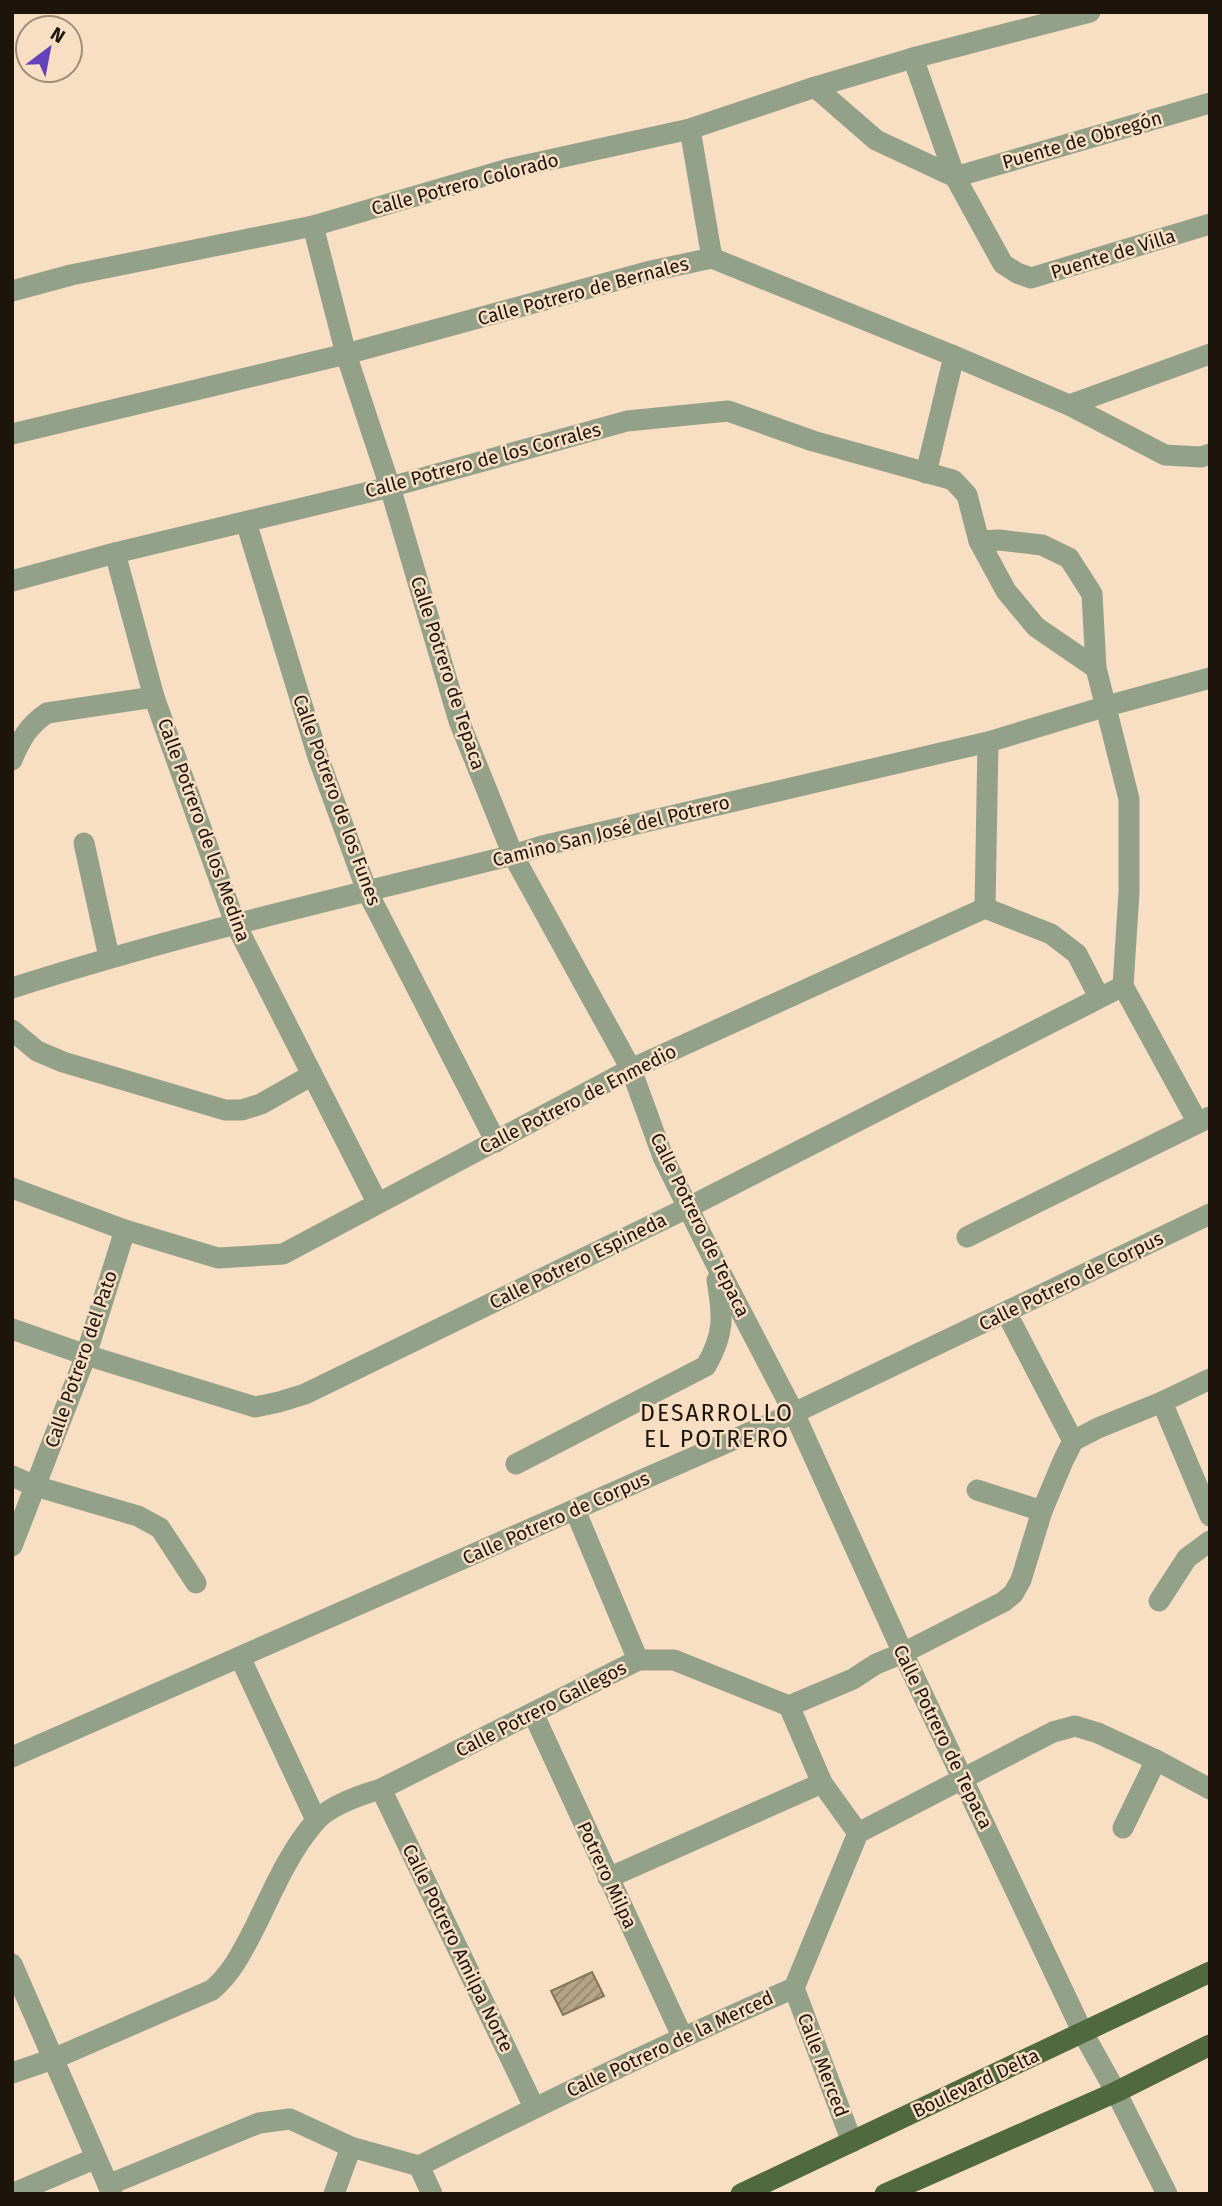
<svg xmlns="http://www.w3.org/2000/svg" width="1222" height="2206" font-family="'Fira Sans',sans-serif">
  <defs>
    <pattern id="building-hatch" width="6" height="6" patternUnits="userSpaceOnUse" patternTransform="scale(1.75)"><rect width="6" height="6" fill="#b6a487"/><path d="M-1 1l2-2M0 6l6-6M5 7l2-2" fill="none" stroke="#93846d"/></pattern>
  </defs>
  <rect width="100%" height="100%" fill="#f8dec3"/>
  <path fill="url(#building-hatch)" stroke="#87755a" stroke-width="2" d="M 592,1972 L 604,1996 L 563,2015 L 551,1991 Z"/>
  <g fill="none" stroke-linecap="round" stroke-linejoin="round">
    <g stroke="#93a189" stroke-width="21">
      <path d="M 913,58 L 955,177 L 1003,264 L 1017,273 L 1031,278 L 1210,224"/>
      <path d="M 815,87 L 876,140 L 955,177 L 1210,103"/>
      <path d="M 690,129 L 712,258"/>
      <path d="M 313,226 L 346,354 L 390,487 L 459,721 L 513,855 L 631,1069 L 663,1157 L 714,1260 L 794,1413 L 903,1653 L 1083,2033 L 1116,2092 L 1167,2194"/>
      <path d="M 12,291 L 71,275 L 313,226 L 508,169 L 690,129 L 815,87 L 913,58 L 1090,12"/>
      <path d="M 1069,405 L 1210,354"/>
      <path d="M 12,434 L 346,354 L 651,271 L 712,258 L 954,356 L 1069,405 L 1165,455 L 1201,457 L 1210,454"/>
      <path d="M 926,473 L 954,356"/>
      <path d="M 246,522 L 318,757 L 367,891 L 496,1142"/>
      <path d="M 979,541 L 999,540 L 1042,545 L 1069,558 L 1092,594 L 1096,668 L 1129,799 L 1129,892 L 1123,986 L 1198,1123"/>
      <path d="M 115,553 L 154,697 L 235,923 L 377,1202"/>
      <path d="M 12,581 L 115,553 L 390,487 L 627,421 L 728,411 L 813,441 L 953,480 L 967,495 L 979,541 L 1006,591 L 1036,627 L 1096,668"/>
      <path d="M 12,760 C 20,740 29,725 47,713 L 154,697"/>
      <path d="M 84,843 L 109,957"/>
      <path d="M 985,908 L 988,742"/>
      <path d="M 985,908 L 1051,934 L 1077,954 L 1099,997"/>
      <path d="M 12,988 C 177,935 345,897 513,855 L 542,846 L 988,742 L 1107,706 L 1210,678"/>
      <path d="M 12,1030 L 37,1051 L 63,1062 L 225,1110 L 242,1110 L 261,1104 L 312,1075"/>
      <path d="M 12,1188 L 125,1230 L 218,1258 L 283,1254 L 631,1069 L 985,908"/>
      <path d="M 967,1237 L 1210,1117"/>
      <path d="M 1006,1312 L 1073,1441"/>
      <path d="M 12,1329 L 86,1355 L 255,1407 L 279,1402 L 305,1394 L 689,1207 L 1123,986"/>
      <path d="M 1162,1402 L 1210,1516"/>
      <path d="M 516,1464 L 706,1366 C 725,1333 723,1316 717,1280"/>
      <path d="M 12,1476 L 35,1486 L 138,1516 L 160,1528 L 196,1583"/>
      <path d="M 977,1490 L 1042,1511"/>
      <path d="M 575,1510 L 638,1660"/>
      <path d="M 12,1546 L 86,1355 L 125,1230"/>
      <path d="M 1159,1601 L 1187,1558 L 1210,1541"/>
      <path d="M 240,1657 L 316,1820"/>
      <path d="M 789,1706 L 822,1783 L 858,1833"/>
      <path d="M 533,1713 L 682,2036"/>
      <path d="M 12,1757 L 794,1413 L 1210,1214"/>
      <path d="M 381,1789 L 534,2107"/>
      <path d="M 1123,1828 L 1156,1760"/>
      <path d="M 608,1878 L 822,1783"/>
      <path d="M 12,1964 L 112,2194"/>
      <path d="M 794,1988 L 852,2142"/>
      <path d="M 12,2073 L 53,2059 L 212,1990 C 232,1973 242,1952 254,1929 C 272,1893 288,1853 315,1822 C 330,1805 360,1795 381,1789 L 638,1660 L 674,1660 L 789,1706 L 853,1679 L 876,1664 L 903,1653 L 1003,1602 L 1013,1594 L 1021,1580 L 1042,1511 L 1063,1461 L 1073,1441 L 1098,1428 L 1162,1402 L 1210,1379"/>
      <path d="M 419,2166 L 432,2194"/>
      <path d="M 108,2185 L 259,2123 L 290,2119 L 351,2147 L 419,2166 C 543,2103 667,2043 794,1988 L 858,1833 L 1053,1732 L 1075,1726 L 1098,1733 L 1156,1760 L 1210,1789"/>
      <path d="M 12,2194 L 96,2158"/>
      <path d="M 334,2194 L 351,2147"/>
    </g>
    <g stroke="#51693e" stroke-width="21">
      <path d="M 741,2194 L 1210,1972"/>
      <path d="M 885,2194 L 1116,2092 L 1210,2045"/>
    </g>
  </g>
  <g text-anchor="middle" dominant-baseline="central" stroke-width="5" stroke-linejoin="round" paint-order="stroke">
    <g font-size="19" fill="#1d140b" stroke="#f8dec3">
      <text transform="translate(1082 140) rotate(-16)">Puente de Obregón</text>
      <text transform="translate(465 184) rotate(-15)">Calle Potrero Colorado</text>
      <text transform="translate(1113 254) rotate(-17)">Puente de Villa</text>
      <text transform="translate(583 291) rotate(-15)">Calle Potrero de Bernales</text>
      <text transform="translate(483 460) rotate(-15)">Calle Potrero de los Corrales</text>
      <text transform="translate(448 673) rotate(72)">Calle Potrero de Tepaca</text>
      <text transform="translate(337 800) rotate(70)">Calle Potrero de los Funes</text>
      <text transform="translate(204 830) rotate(70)">Calle Potrero de los Medina</text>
      <text transform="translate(611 831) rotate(-14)">Camino San José del Potrero</text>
      <text transform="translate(578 1099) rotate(-27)">Calle Potrero de Enmedio</text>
      <text transform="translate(700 1225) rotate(64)">Calle Potrero de Tepaca</text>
      <text transform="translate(578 1261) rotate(-26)">Calle Potrero Espineda</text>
      <text transform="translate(1071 1281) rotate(-26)">Calle Potrero de Corpus</text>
      <text transform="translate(81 1359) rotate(-71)">Calle Potrero del Pato</text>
      <text transform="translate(556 1518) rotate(-24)">Calle Potrero de Corpus</text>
      <text transform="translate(541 1709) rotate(-27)">Calle Potrero Gallegos</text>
      <text transform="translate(943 1737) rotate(64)">Calle Potrero de Tepaca</text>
      <text transform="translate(607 1875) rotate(65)">Potrero Milpa</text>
      <text transform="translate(458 1948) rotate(64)">Calle Potrero Amilpa Norte</text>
      <text transform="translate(670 2044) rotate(-25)">Calle Potrero de la Merced</text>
      <text transform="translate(823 2065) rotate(69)">Calle Merced</text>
      <text transform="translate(976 2083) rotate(-25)">Boulevard Delta</text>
    </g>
    <g font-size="23" letter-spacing="2" fill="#1d140b" stroke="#f8dec3">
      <text x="717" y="1413">DESARROLLO<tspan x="717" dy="26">EL POTRERO</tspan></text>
    </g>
  </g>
  <rect width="1222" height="2206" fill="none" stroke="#1d140b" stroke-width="28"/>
  <g transform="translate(49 49) rotate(32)"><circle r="33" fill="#f8dec3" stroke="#a08d79" stroke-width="2"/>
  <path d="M0-5L12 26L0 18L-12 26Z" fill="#6241ba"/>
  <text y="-10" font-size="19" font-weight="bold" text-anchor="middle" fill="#1d140b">N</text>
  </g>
</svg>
